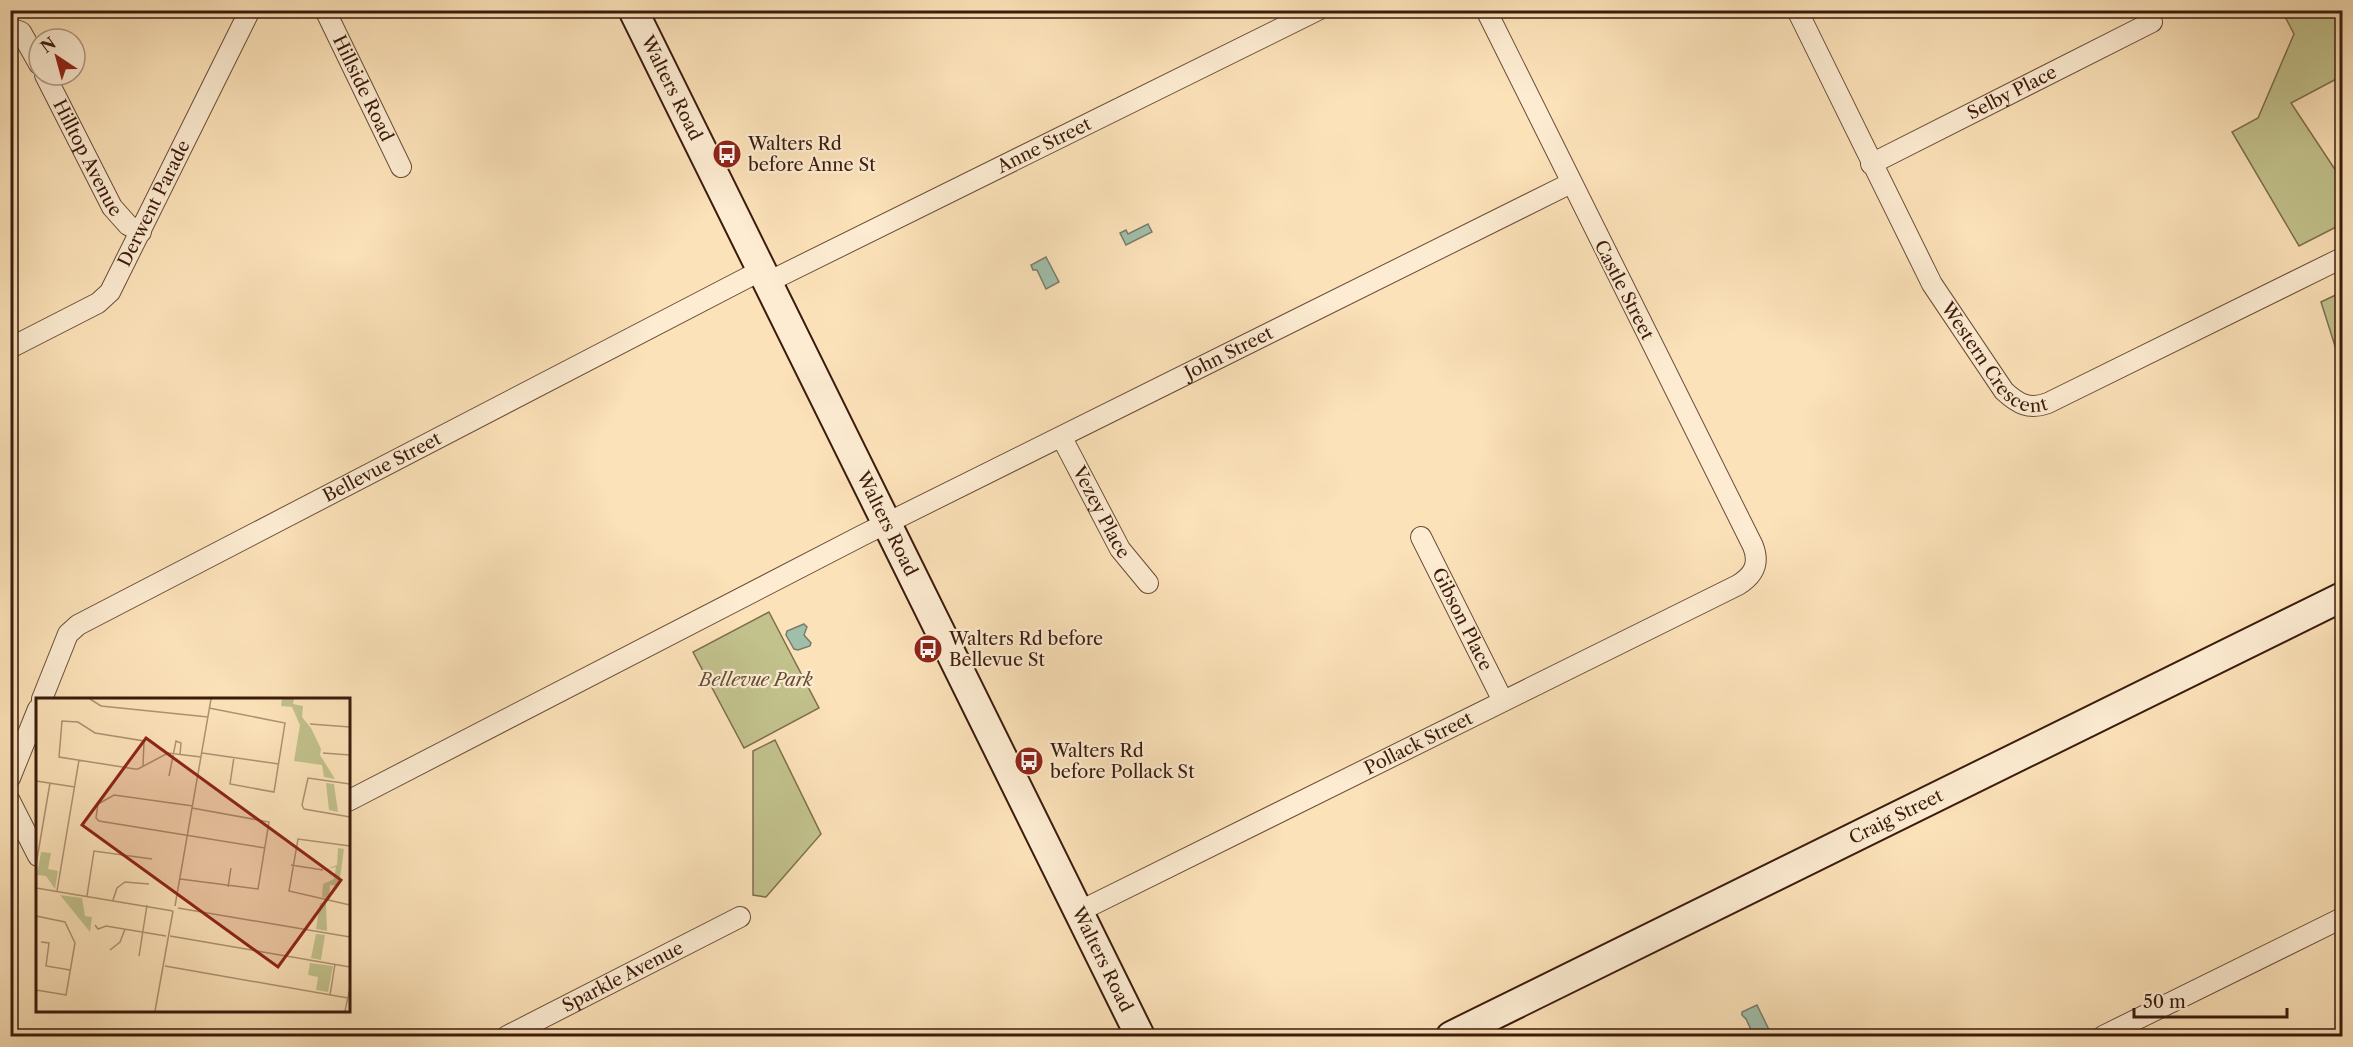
<svg xmlns="http://www.w3.org/2000/svg" width="2353" height="1047" font-family="'Libre Caslon Text',serif">
  <rect width="100%" height="100%" fill="#fce2b9"/>
  <filter id="stains"><feTurbulence type="fractalNoise" baseFrequency=".00333" numOctaves="4"/><feColorMatrix values="0 0 0 0 .2 0 0 0 0 .09 0 0 0 0 .02 0 0 0 .5 -.17"/></filter>
  <radialGradient id="worn" r=".72"><stop offset=".6" stop-color="#630" stop-opacity="0"/><stop offset="1" stop-color="#630" stop-opacity=".3"/></radialGradient>
  <g fill="#c2c28d" stroke="#7e6e4d" stroke-width="1.5">
    <path d="M 2282,11 L 2342,11 L 2342,76 L 2291,103 L 2342,180 L 2342,224 L 2299,246 L 2232,132 L 2258,118 L 2294,34 Z"/>
    <path d="M 2342,292 L 2342,368 L 2321,302 Z"/>
    <path d="M 769,612 L 819,708 L 744,748 L 693,652 Z"/>
    <path d="M 775,740 L 821,834 L 766,897 L 753,895 L 753,751 Z"/>
  </g>
  <g fill="#a0bfab" stroke="#787d6c" stroke-width="1.5">
    <path d="M 1148,224 L 1152,232 L 1126,245 L 1120,233 L 1126,230 L 1128,234 Z"/>
    <path d="M 1046,257 L 1059,282 L 1046,289 L 1037,270 L 1033,270 L 1031,265 Z"/>
    <path d="M 804,624 L 807,627 L 804,635 L 811,643 L 810,646 L 798,650 L 794,649 L 786,635 L 787,631 Z"/>
    <path d="M 1757,1005 L 1771,1034 L 1754,1036 L 1746,1019 L 1742,1015 L 1742,1012 Z"/>
  </g>
  <g fill="none" stroke-linecap="round" stroke-linejoin="round">
    <g stroke="#6b4d38" stroke-width="22">
      <g id="street">
        <path id="s1" d="M 325,10 L 401,167"/>
        <path id="s2" d="M 1797,10 L 1932,284 L 2004,391 C 2018,404 2029,410 2048,403 L 2342,258"/>
        <path d="M 10,28 L 21,32 L 39,64"/>
        <path id="s3" d="M 45,75 L 112,207 L 128,225 L 141,232"/>
        <path id="s4" d="M 1871,164 L 2152,22"/>
        <path id="s5" d="M 768,282 L 1318,10"/>
        <path id="s6" d="M 10,348 L 98,303 L 110,292 L 250,10"/>
        <path id="s7" d="M 1062,438 L 1120,549 L 1148,583"/>
        <path id="s8" d="M 1421,537 L 1503,701"/>
        <path id="s9" d="M 42,699 L 68,634 L 78,625 L 762,270"/>
        <path d="M 10,778 L 38,709"/>
        <path d="M 10,801 L 38,856"/>
        <path id="s10" d="M 348,801 L 863,535 L 1571,183"/>
        <path id="s11" d="M 1078,912 L 1738,585 C 1754,575 1760,564 1753,546 L 1486,10"/>
        <path id="s12" d="M 507,1036 L 740,917"/>
        <path d="M 2103,1036 L 2342,918"/>
      </g>
    </g>
    <g stroke="#3b1b0d" stroke-width="32">
      <g id="secondary">
        <path id="s13" d="M 633,10 L 1140,1036"/>
        <path id="s14" d="M 1451,1036 L 2342,597"/>
      </g>
    </g>
    <use href="#street" stroke="#fdecd2" stroke-width="20"/>
    <use href="#secondary" stroke="#fdecd2" stroke-width="28"/>
  </g>
  <defs>
    <g id="bus-disc" transform="scale(1.5)"><circle r="9.5" fill="#8f2418" stroke="#fdecd2"/><path d="M-5-6H5V4H4V6H2V4H-2V6H-4V4H-5ZM-3.5-4V0h7V-4ZM-3.5 1.2v1.5H-2V1.2ZM2 1.2v1.5H3.5V1.2Z" fill="#fff"/></g>
  </defs>
  <g fill-rule="evenodd">
    <use href="#bus-disc" x="727" y="154"/>
    <use href="#bus-disc" x="928" y="649"/>
    <use href="#bus-disc" x="1029" y="761"/>
  </g>
  <g text-anchor="middle" dominant-baseline="central" stroke-width="4.5" stroke-linejoin="round" paint-order="stroke">
    <g font-size="18" fill="#3b1b0d" stroke="#fdecd2">
      <text stroke="none"><textPath href="#s13" startOffset="87">Walters Road</textPath></text>
      <text stroke="none"><textPath href="#s1" startOffset="87">Hillside Road</textPath></text>
      <text stroke="none"><textPath href="#s4" startOffset="158">Selby Place</textPath></text>
      <text stroke="none"><textPath href="#s5" startOffset="308">Anne Street</textPath></text>
      <text stroke="none"><textPath href="#s3" startOffset="93">Hilltop Avenue</textPath></text>
      <text stroke="none"><textPath href="#s6" startOffset="214">Derwent Parade</textPath></text>
      <text transform="translate(1624 290) rotate(63)">Castle Street</text>
      <text stroke="none"><textPath href="#s2" startOffset="406">Western Crescent</textPath></text>
      <text stroke="none"><textPath href="#s10" startOffset="988">John Street</textPath></text>
      <text stroke="none"><textPath href="#s9" startOffset="426">Bellevue Street</textPath></text>
      <text stroke="none"><textPath href="#s7" startOffset="84">Vezey Place</textPath></text>
      <text stroke="none"><textPath href="#s13" startOffset="573">Walters Road</textPath></text>
      <text stroke="none"><textPath href="#s8" startOffset="92">Gibson Place</textPath></text>
      <text stroke="none"><textPath href="#s11" startOffset="380">Pollack Street</textPath></text>
      <text stroke="none"><textPath href="#s14" startOffset="496">Craig Street</textPath></text>
      <text stroke="none"><textPath href="#s13" startOffset="1059">Walters Road</textPath></text>
      <text stroke="none"><textPath href="#s12" startOffset="130">Sparkle Avenue</textPath></text>
    </g>
    <g font-size="18" fill="#3b1b0d" stroke="#fdecd2" text-anchor="start">
      <text x="748" y="144">Walters Rd<tspan x="748" dy="21">before Anne St</tspan></text>
      <text x="949" y="639">Walters Rd before<tspan x="949" dy="21">Bellevue St</tspan></text>
      <text x="1050" y="751">Walters Rd<tspan x="1050" dy="21">before Pollack St</tspan></text>
    </g>
    <g font-size="18" font-style="italic" fill="#644d33" stroke="#fdecd2">
      <text x="756" y="680">Bellevue Park</text>
    </g>
  </g>
  <g transform="translate(36 698)">
    <rect width="314" height="314" fill="#fce2b9"/>
    <path d="M 246,1 L 258,1 L 257,6 L 267,8 L 266,19 L 275,30 L 285,51 L 284,57 L 299,81 L 288,79 L 286,67 L 258,63 L 264,27 L 256,9 L 245,8 ZM 290,85 L 298,86 L 302,114 L 293,112 ZM 302,150 L 308,151 L 303,188 L 294,187 L 293,201 L 286,199 L 287,186 L 298,181 L 300,169 L 291,171 L 301,167 ZM 5,154 L 15,155 L 12,171 L 22,173 L 19,191 L 10,178 L 1,177 ZM 24,197 L 46,200 L 49,218 L 56,219 L 54,234 ZM 284,205 L 290,206 L 291,233 L 280,231 ZM 280,236 L 289,237 L 285,262 L 275,260 ZM 274,265 L 297,268 L 292,294 L 280,292 L 282,279 L 272,277 Z" fill="#c2c28d"/>
    <path fill="none" stroke="#af9274" stroke-width="1.5" d="M 54,1 L 65,8 L 172,19M 173,10 L 249,25 L 238,94 L 194,86 L 198,59M 274,26 L 314,29M 166,55 L 243,66M 287,55 L 314,57M 107,68 L 108,43 L 59,35 L 42,24 L 26,23 L 23,59 L 99,71 L 102,71 L 132,55 L 165,59M 133,78 L 140,43 L 145,45 L 144,57M 0,83 L 39,89M 314,86 L 272,80 L 266,107 L 268,111 L 314,119M 157,108 L 78,97 L 62,106 L 60,120 L 63,123 L 229,150M 314,148 L 262,141 L 253,193 L 314,207M 0,167 L 14,85M 255,167 L 287,172M 144,181 L 222,191 L 233,124 L 156,110M 192,189 L 195,170M 0,190 L 137,213M 21,193 L 43,62M 51,198 L 58,153 L 116,161M 77,202 L 81,190 L 89,184 L 113,186M 139,208 L 175,1M 142,210 L 314,239M 0,218 L 29,224 L 39,245 L 30,297 L 0,292M 59,227 L 62,231 L 70,228 L 130,238M 134,238 L 314,269M 5,244 L 13,245 L 10,268 L 34,272M 74,252 L 84,244 L 89,231M 103,258 L 111,207M 129,268 L 312,300M 294,297 L 299,266M 119,313 L 137,213M 309,313 L 314,290"/>
    <path fill="#8f2418" fill-opacity="0.15" stroke="#8f2418" stroke-width="3" d="M 110,40 L 305,182 L 242,269 L 46,127 Z"/>
    <rect width="314" height="314" fill="none" stroke="#3b1b0d" stroke-width="3"/>
  </g>
  <rect width="2353" height="1047" fill="none" stroke="#fce2b9" stroke-width="36"/>
  <rect x="12" y="12" width="2329" height="1023" fill="none" stroke="#3b1b0d" stroke-width="3"/>
  <rect x="18" y="18" width="2317" height="1011" fill="none" stroke="#3b1b0d" stroke-width="1.5"/>
  <g transform="translate(57 57) rotate(324)"><circle r="28" fill="#fdecd2" stroke="#af9883" stroke-width="1.5"/>
  <path d="M0-4.5L10 22L0 15L-10 22Z" fill="#8f2418"/>
  <text y="-9" font-size="16" font-weight="bold" text-anchor="middle" fill="#3b1b0d">N</text>
  </g>
  <path d="M2134 1008v9h153v-9" fill="none" stroke="#3b1b0d" stroke-width="3"/>
  <text x="2143" y="1008" font-size="18" fill="#3b1b0d" stroke="#fdecd2" stroke-width="4.5" paint-order="stroke">50 m</text>
  <rect width="100%" height="100%" filter="url(#stains)"/>
  <rect width="100%" height="100%" fill="url(#worn)"/>
</svg>
